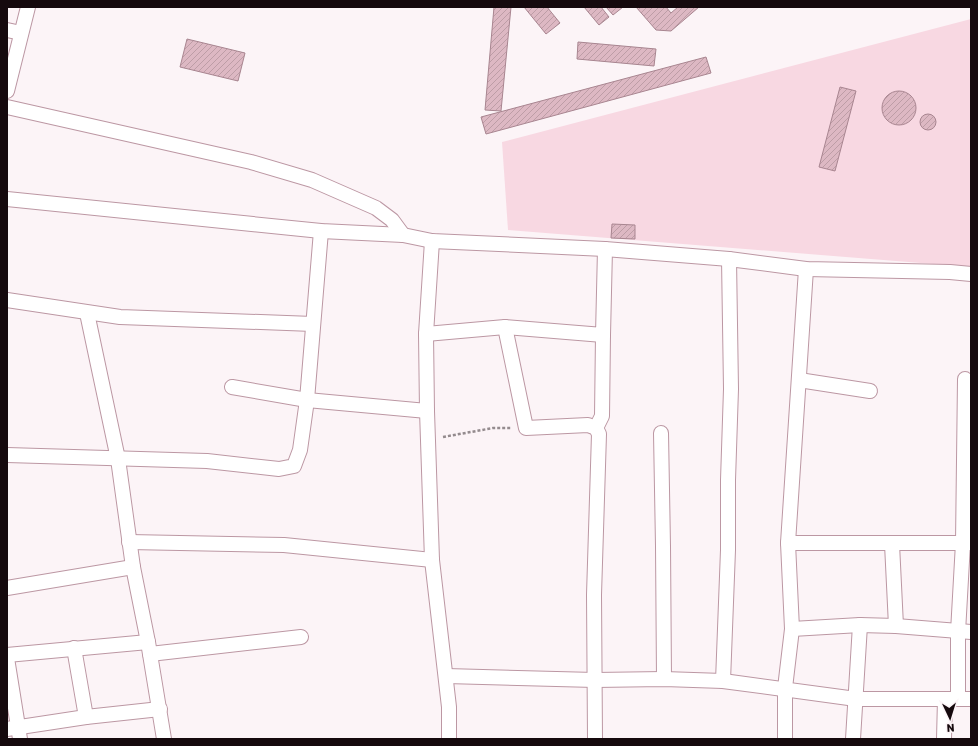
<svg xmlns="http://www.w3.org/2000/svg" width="978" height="746" font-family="Rubik,sans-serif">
  <defs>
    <pattern id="building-hatch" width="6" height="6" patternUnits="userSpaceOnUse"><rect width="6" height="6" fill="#ddb8c3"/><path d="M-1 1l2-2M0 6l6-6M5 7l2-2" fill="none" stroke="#bd9da6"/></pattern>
  </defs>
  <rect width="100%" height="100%" fill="#fcf4f7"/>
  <path fill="#f8d8e2" d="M 971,19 L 971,267 L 508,230 L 502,142 Z"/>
  <g fill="url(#building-hatch)" stroke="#a88590">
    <path d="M 494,7 L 511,7 L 501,111 L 485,110 Z"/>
    <path d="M 524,7 L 547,7 L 560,23 L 546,34 Z"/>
    <path d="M 584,7 L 601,7 L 609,17 L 599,25 Z"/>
    <path d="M 606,7 L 623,7 L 613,15 Z"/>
    <path d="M 636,7 L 666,7 L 671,13 L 678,7 L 699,7 L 671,31 L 656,30 Z"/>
    <path d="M 187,39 L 245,53 L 238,81 L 180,67 Z"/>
    <path d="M 578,42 L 656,49 L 654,66 L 577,59 Z"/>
    <path d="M 706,57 L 711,73 L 486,134 L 481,117 Z"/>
    <path d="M 840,87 L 856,91 L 835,171 L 819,167 Z"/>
    <circle cx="899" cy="108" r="17"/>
    <circle cx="928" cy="122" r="8"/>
    <path d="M 612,224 L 635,225 L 635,239 L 611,238 Z"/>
  </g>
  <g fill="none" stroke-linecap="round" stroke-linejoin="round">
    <g stroke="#bc97a3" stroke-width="16">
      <g id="minor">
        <path d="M 7,30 L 21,33"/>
        <path d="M 7,91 L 28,7"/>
        <path d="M 7,107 L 251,162 L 312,180 L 376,208 L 392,220 L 403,235"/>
        <path d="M 7,199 L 321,231 L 403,235 L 432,241 L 605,249 L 729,259 L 806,269 L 950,272 L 971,274"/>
        <path d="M 432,241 L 426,334 L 427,411 L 432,560 L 449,707 L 449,739"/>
        <path d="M 7,300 L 120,317 L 313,324"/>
        <path d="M 87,313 L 118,459 L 133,567 L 148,642 L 164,739"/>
        <path d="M 505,327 L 526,428 L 588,425 L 596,428 L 599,434 L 594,595 L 595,739"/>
        <path d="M 426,334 L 505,327 L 603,335 L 605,249"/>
        <path d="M 799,380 L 870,391"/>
        <path d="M 232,387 L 307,400 L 427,411"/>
        <path d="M 596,428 L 602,416 L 603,335"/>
        <path d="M 661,433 L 663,546 L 664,679"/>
        <path d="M 7,455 L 207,461 L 279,469 L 294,466 L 300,450 L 307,400 L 321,231"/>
        <path d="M 129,542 L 284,545 L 432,560"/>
        <path d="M 788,543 L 971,543"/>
        <path d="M 892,544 L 896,626"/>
        <path d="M 7,588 L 133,567"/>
        <path d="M 792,629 L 860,625 L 896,626 L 971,632"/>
        <path d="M 74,648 L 86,717"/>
        <path d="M 150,654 L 301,637"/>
        <path d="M 7,655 L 148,642"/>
        <path d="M 7,658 L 20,739"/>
        <path d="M 446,676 L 595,680 L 664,679 L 723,681 L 856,699 L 971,699"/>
        <path d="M 723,681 L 728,550 L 728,480 L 731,389 L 729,259"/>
        <path d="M 958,698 L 958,632 L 963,543 L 965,379"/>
        <path d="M 7,729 L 86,717 L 160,709"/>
        <path d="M 785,739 L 785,688 L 792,629 L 788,543 L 806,269"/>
        <path d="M 853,739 L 860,625"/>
        <path d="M 944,739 L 945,699"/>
      </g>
    </g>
    <path stroke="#948b8e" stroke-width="2.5" stroke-dasharray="3 2" stroke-linecap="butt" d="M 443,437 L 493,428 L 511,428"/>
    <use href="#minor" stroke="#fff" stroke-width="14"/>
  </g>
  <rect width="978" height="746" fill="none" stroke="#15090d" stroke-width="16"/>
  <g transform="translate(950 718) rotate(176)" stroke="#fcf4f7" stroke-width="3" paint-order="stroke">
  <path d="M0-3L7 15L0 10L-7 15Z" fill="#15090d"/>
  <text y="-6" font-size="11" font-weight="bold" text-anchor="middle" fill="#15090d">N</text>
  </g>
</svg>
